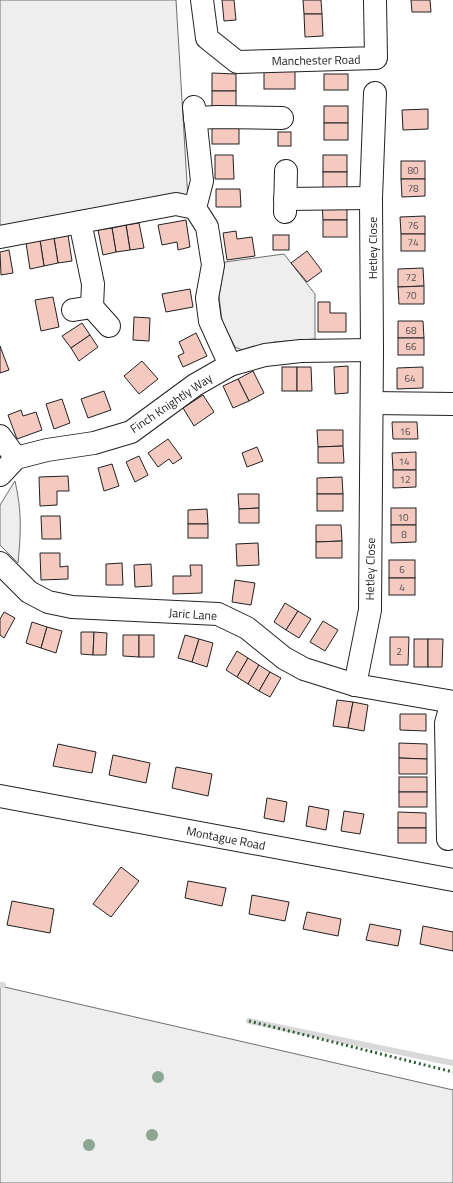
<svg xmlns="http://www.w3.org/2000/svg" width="453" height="1183" font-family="'Titillium Web',sans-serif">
  <rect width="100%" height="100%" fill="#fff"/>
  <g fill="#eee" stroke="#6f6f6f">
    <path d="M 0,0 L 176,0 L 188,200 L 0,233 Z"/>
    <path d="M 284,254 L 315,294 L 315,339 L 274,342 L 245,351 L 235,347 L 222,321 L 219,296 L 225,262 Z"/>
    <path d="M 15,481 C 22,511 21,533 18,563 L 0,545 L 0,505 Z"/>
    <path d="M 0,986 L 453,1090 L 453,1183 L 0,1183 Z"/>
  </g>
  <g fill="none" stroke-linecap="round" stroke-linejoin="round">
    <g stroke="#d9d9d9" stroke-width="6">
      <path d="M 0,985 L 3,985"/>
      <path d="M 249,1021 L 453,1063"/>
    </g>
  </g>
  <g fill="#f3c9c0" stroke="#222">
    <path d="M 222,0 L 234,0 L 236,20 L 224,21 Z"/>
    <path d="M 303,0 L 321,0 L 322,14 L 304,14 Z"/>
    <path d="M 411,0 L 430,0 L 431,12 L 412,12 Z"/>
    <path d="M 304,14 L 322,14 L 323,36 L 305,37 Z"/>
    <rect x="264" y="71" width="31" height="18"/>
    <path d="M 212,73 L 236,74 L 236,91 L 212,91 Z"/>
    <rect x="324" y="74" width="24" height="16"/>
    <rect x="212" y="91" width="24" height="17"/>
    <rect x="324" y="106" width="24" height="17"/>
    <path d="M 428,109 L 428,129 L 403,130 L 402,110 Z"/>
    <rect x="324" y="123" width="24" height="17"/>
    <rect x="212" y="125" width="27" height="19"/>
    <rect x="278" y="132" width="13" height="14"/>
    <path d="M 215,155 L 233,155 L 234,179 L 215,179 Z"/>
    <rect x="323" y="155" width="24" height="17"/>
    <rect x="401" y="161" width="24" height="18"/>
    <rect x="323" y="172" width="24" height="17"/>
    <path d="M 401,179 L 425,179 L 425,196 L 402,197 Z"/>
    <path d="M 216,189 L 240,189 L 241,207 L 216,207 Z"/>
    <path d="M 322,203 L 347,203 L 347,220 L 323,220 Z"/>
    <path d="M 425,216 L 425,234 L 401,234 L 400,217 Z"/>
    <path d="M 186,220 L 190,247 L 178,250 L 177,242 L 162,245 L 158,225 Z"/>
    <rect x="323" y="220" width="24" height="17"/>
    <path d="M 139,223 L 144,248 L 130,250 L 126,225 Z"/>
    <path d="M 126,225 L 130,250 L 116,252 L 112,228 Z"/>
    <path d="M 112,228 L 116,252 L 103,255 L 98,230 Z"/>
    <path d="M 236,231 L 237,239 L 252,237 L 255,256 L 227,260 L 223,233 Z"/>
    <rect x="401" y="234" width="24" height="17"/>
    <path d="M 68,235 L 72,261 L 58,263 L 54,238 Z"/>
    <rect x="273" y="235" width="16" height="15"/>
    <path d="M 54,238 L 58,263 L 44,266 L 40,240 Z"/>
    <path d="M 40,240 L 44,266 L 30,269 L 26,243 Z"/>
    <path d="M 9,250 L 13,273 L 1,275 L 0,252 Z"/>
    <path d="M 307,251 L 322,271 L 307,282 L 291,263 Z"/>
    <path d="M 423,268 L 424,286 L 398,287 L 398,269 Z"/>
    <path d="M 424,286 L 424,304 L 399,304 L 398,287 Z"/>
    <path d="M 190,289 L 193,307 L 166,312 L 162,294 Z"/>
    <path d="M 53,297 L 59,327 L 41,331 L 35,300 Z"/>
    <path d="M 318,302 L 330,302 L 330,313 L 346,313 L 346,332 L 318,332 Z"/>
    <path d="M 134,317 L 150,318 L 149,341 L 133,340 Z"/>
    <path d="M 398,321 L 423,321 L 424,338 L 398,338 Z"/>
    <path d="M 82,323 L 90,335 L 71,348 L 62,336 Z"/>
    <path d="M 196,333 L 207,356 L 183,367 L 178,356 L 184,353 L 179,342 Z"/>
    <path d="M 90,335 L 98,347 L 79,361 L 71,348 Z"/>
    <rect x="398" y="338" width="26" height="17"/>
    <path d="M 0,346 L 9,370 L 0,373 Z"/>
    <path d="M 142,361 L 158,379 L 139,394 L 124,376 Z"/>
    <path d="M 348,366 L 348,393 L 335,394 L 334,367 Z"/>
    <rect x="282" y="367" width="15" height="24"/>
    <path d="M 297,367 L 311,367 L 312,391 L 297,391 Z"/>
    <path d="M 423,367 L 423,388 L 397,389 L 397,368 Z"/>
    <path d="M 253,371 L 264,393 L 249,401 L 238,379 Z"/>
    <path d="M 238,379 L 249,401 L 233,408 L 223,386 Z"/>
    <path d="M 104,391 L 111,410 L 88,418 L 81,399 Z"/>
    <path d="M 203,395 L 214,412 L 194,426 L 183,408 Z"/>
    <path d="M 62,399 L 70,423 L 54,429 L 46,404 Z"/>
    <path d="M 21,410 L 23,416 L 36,412 L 42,430 L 17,439 L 8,415 Z"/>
    <path d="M 392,422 L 417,422 L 418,439 L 393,439 Z"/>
    <path d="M 317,430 L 343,430 L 343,446 L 318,447 Z"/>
    <path d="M 168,439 L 182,458 L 173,464 L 169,459 L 158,467 L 148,453 Z"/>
    <path d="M 343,446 L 344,463 L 318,463 L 318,447 Z"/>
    <path d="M 257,447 L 263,461 L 247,467 L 242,453 Z"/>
    <path d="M 416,452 L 416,470 L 393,470 L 392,453 Z"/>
    <path d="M 139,456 L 148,475 L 135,482 L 126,462 Z"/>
    <path d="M 112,464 L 119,486 L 104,491 L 98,468 Z"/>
    <path d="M 393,470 L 416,470 L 416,487 L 393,488 Z"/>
    <path d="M 68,476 L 69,491 L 57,491 L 57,505 L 40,506 L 39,477 Z"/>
    <path d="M 342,477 L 343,494 L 317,494 L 317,478 Z"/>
    <path d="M 238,494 L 259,494 L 259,508 L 239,509 Z"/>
    <rect x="317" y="494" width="26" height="17"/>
    <path d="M 259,508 L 259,523 L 239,523 L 239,509 Z"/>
    <rect x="391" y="508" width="25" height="17"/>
    <path d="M 207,509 L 208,524 L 188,524 L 188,510 Z"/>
    <path d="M 41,516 L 60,516 L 61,539 L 42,539 Z"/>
    <rect x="188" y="524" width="20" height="14"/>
    <path d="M 316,525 L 341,525 L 342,541 L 316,542 Z"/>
    <path d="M 391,525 L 416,525 L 416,542 L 391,543 Z"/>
    <path d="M 342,541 L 342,558 L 316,558 L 316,542 Z"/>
    <path d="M 258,543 L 259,565 L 237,566 L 236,544 Z"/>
    <path d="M 40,553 L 60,553 L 60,567 L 68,566 L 68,579 L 41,580 Z"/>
    <rect x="389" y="560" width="26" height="18"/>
    <path d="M 122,563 L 123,585 L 106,585 L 106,564 Z"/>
    <path d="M 151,564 L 152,586 L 135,587 L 134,565 Z"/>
    <path d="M 190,565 L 202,565 L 202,593 L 173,594 L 173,576 L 191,576 Z"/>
    <rect x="389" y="578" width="26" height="17"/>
    <path d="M 235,580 L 255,583 L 251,605 L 232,602 Z"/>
    <path d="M 285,603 L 298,611 L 286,630 L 274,622 Z"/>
    <path d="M 298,611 L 311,619 L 299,638 L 286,630 Z"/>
    <path d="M 4,612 L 15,618 L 4,638 L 0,635 L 0,619 Z"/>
    <path d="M 323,621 L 338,630 L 325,651 L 310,642 Z"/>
    <path d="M 32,622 L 47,627 L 41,648 L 26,643 Z"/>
    <path d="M 47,627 L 62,631 L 56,653 L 41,648 Z"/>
    <path d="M 81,632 L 94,632 L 93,655 L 81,654 Z"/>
    <path d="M 94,632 L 107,633 L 106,655 L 93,655 Z"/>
    <path d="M 123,635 L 139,635 L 139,657 L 123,656 Z"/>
    <rect x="139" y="635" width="15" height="22"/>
    <path d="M 185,635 L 199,639 L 192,662 L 178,658 Z"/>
    <path d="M 390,637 L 409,637 L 408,665 L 390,665 Z"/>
    <path d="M 199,639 L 213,643 L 207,667 L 192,662 Z"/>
    <rect x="414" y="639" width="14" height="28"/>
    <path d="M 428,639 L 443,639 L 442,667 L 428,667 Z"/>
    <path d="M 237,651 L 248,658 L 237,677 L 226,670 Z"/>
    <path d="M 248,658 L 259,665 L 248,684 L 237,677 Z"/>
    <path d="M 259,665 L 270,672 L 259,691 L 248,684 Z"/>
    <path d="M 270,672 L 281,678 L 270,697 L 259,691 Z"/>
    <path d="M 337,700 L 353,702 L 348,728 L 333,726 Z"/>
    <path d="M 353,702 L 368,705 L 364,731 L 348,728 Z"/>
    <path d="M 400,714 L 426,714 L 426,731 L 400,730 Z"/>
    <path d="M 399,743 L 427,744 L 427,759 L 399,758 Z"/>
    <path d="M 58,744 L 96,752 L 92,773 L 53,766 Z"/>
    <path d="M 113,755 L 150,763 L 146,783 L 109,775 Z"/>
    <path d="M 399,758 L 427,759 L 427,774 L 399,774 Z"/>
    <path d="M 176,767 L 212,774 L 208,796 L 172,788 Z"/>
    <rect x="399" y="777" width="28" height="15"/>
    <rect x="399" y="792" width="28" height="15"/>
    <path d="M 267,798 L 287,802 L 284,822 L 264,818 Z"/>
    <path d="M 309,806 L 329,810 L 326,830 L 306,826 Z"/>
    <path d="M 344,811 L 364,814 L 360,834 L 341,831 Z"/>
    <path d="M 398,812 L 426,813 L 426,828 L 398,828 Z"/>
    <rect x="398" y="828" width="28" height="15"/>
    <path d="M 121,867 L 139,881 L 111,917 L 93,904 Z"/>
    <path d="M 188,881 L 226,888 L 222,906 L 185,898 Z"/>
    <path d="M 252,895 L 289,902 L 285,921 L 249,914 Z"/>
    <path d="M 12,901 L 54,909 L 50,933 L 7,925 Z"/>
    <path d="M 307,912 L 341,919 L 338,936 L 303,929 Z"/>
    <path d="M 370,924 L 401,930 L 398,946 L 366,940 Z"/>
    <path d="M 423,926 L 453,932 L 453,951 L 420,944 Z"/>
  </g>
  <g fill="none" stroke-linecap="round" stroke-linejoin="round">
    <g stroke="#222" stroke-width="24">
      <g id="minor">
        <path d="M 202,0 L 207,38 L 237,62 L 376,58 L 375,0"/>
        <path d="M 194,107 L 202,181 L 195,208"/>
        <path d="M 195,118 L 217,117 L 282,118"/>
        <path d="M 285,199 L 371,198"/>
        <path d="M 285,212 L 286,171"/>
        <path d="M 80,222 L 93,284 L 92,307"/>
        <path d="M 0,237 L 176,204 L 195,208 L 207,227 L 213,265 L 207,298 L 210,321 L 230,365"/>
        <path d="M 73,310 L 92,307 L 109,326"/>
        <path d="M 372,403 L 453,404"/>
        <path d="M 0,436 L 16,458"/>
        <path d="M 0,475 L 16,458 L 47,450 L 94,443 L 131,432 L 195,385 L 230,365 L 265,355 L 301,351 L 372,350"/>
        <path d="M 0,563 L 29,592 L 48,602 L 72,607 L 218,614 L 247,628 L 284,658 L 304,669 L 355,685 L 453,702"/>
        <path d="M 355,685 L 370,610 L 372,350 L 371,198 L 375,93"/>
        <path d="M 0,796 L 453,880"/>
        <path d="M 448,839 L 446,723 L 452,702"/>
      </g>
    </g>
    <use href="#minor" stroke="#fff" stroke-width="22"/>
    <path stroke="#2f5e38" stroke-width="3" stroke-dasharray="2 3" stroke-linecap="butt" d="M 249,1021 L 453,1072"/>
  </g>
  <g fill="#8da692">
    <circle cx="158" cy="1077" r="6"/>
    <circle cx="152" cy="1135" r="6"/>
    <circle cx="89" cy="1145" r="6"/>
  </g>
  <g text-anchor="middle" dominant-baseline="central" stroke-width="3" stroke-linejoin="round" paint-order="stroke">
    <g font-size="10" fill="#564c4a">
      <text x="413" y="170">80</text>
      <text x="413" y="188">78</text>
      <text x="413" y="225">76</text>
      <text x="413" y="242">74</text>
      <text x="411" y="277">72</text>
      <text x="411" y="295">70</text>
      <text x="411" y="330">68</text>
      <text x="411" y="346">66</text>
      <text x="410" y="378">64</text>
      <text x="405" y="431">16</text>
      <text x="404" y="461">14</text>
      <text x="405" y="479">12</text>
      <text x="403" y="517">10</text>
      <text x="404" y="534">8</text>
      <text x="402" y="569">6</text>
      <text x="402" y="587">4</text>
      <text x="399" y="651">2</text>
    </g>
    <g font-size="12" fill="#222" stroke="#fff">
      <text transform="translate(316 60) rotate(-1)">Manchester Road</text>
      <text transform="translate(372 248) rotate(-90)">Hetley Close</text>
      <text transform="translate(171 403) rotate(-34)">Finch Knightly Way</text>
      <text transform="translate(370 569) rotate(-89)">Hetley Close</text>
      <text transform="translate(193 614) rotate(4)">Jaric Lane</text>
      <text transform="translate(226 838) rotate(11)">Montague Road</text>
    </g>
  </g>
</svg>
